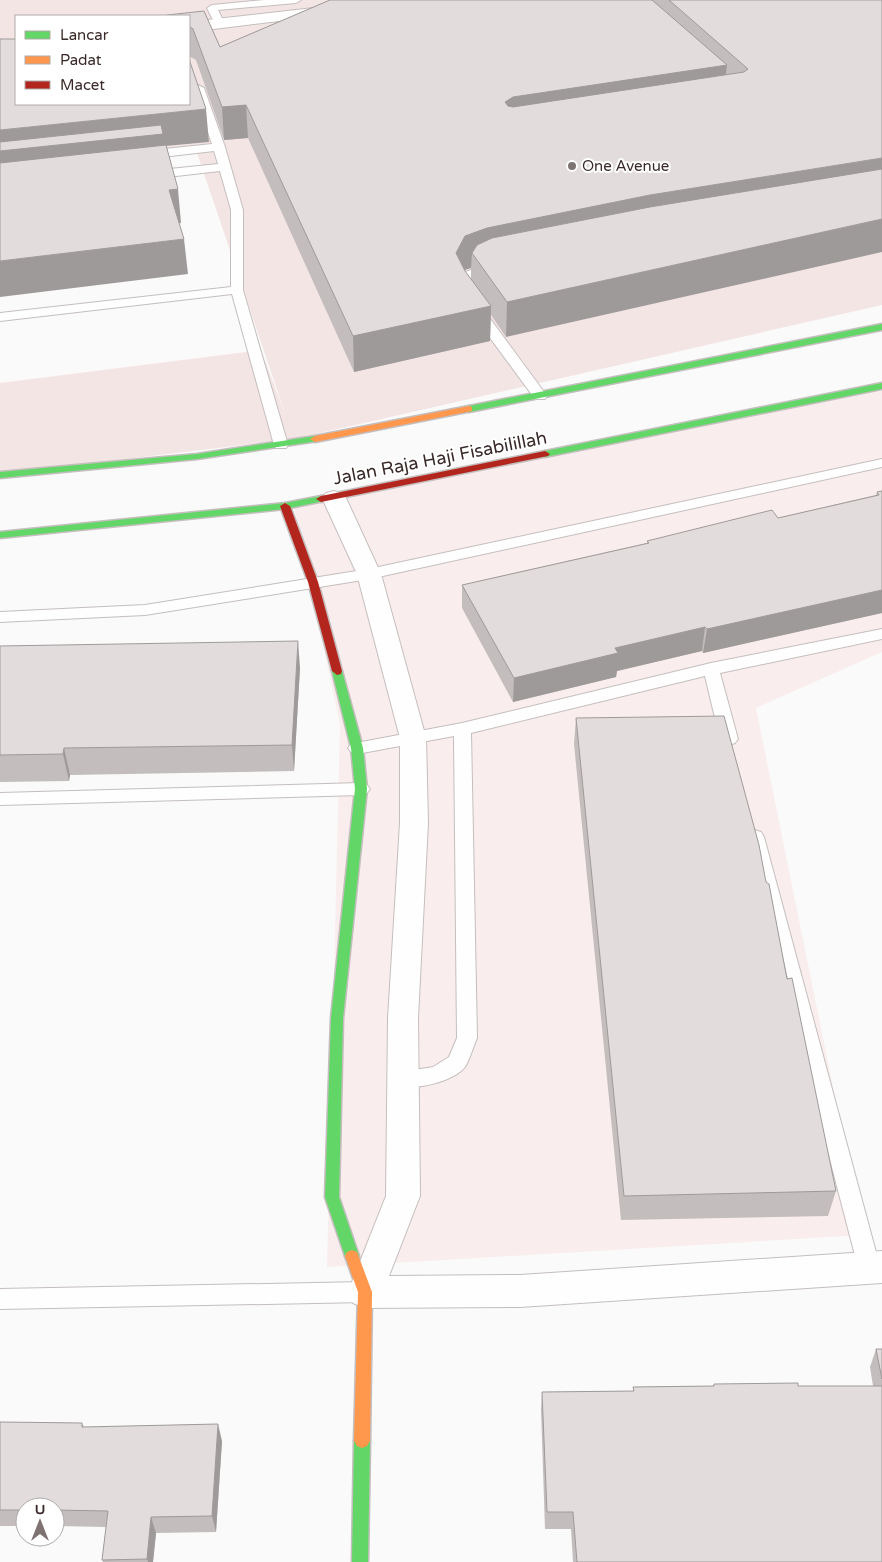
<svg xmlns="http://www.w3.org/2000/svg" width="882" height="1562" font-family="'Varela Round',sans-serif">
  <rect width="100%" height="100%" fill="#fafafa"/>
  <path fill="#f9eeed" d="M 882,391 L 882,652 L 756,708 L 863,1235 L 327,1267 L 340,725 L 293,502 Z"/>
  <path fill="#f4e5e5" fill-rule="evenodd" d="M 0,0 L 882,0 L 882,305 L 294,439 L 0,474 L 0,383 L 261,350 L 286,416 L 195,147 L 0,167 ZM 16,16 L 189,16 L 189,104 L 16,104 Z"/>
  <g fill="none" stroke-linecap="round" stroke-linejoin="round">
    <g stroke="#c5bebe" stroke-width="2">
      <g id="lane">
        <path d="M 264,0 L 301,0 L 296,3 L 218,10 L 225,24 L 220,27 L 215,24 L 207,8 L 212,5 Z"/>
        <path d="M 198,85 L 204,88 L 225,147 L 243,210 L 243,290 L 288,445 L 286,448 L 276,448 L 274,445 L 232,294 L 0,321 L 0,313 L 231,287 L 231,210 L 220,171 L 150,179 L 144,175 L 150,171 L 218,164 L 214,151 L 145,159 L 139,155 L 145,151 L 212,144 L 192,88 Z"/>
        <path d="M 493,263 L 499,267 L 498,270 L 475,278 L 469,287 L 477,301 L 547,396 L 545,399 L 535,399 L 466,305 L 457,287 L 465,272 Z"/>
        <path d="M 882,459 L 882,467 L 369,579 L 145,615 L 0,622 L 0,612 L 145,605 L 369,569 Z"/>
        <path d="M 882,629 L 882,639 L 720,673 L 738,739 L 735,743 L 729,745 L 723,743 L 720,739 L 705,676 L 471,733 L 477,1038 C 473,1047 470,1059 465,1067 C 453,1082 414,1091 396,1085 L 393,1079 L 396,1073 L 433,1067 L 449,1057 L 457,1038 L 454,736 L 357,754 L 351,752 L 348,748 L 351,744 L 462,723 L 711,663 Z"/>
        <path d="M 361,783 L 367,785 L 370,789 L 367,793 L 361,795 L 0,805 L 0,793 Z"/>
        <path d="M 755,830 L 761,832 L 764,837 L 880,1267 L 877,1274 L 869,1277 L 861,1274 L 858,1267 L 746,837 L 749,832 Z"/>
        <path d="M 365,1282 L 373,1285 L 376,1292 L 373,1299 L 365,1302 L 0,1309 L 0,1289 Z"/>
      </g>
    </g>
    <g stroke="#c5bebe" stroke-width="2">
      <g id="street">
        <path d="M 331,6 L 337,8 L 339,11 L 337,14 L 189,32 L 189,22 Z"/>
        <path d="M 334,491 L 342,493 L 346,498 L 381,574 L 426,738 L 428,823 L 418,1018 L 420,1196 L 389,1276 L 520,1275 L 882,1251 L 882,1283 L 520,1307 L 365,1308 L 353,1303 L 348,1292 L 386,1196 L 388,1018 L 400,823 L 400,738 L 357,574 L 322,498 L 326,493 Z"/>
      </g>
    </g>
    <g stroke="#c5bebe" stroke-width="3">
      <g id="fast">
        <path d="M 882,324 L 882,330 L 469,412 L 464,409 L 469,406 Z"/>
        <path d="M 882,383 L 882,389 L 545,457 L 540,454 L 545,451 Z"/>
        <path d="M 315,436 L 318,437 L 318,441 L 197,459 L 0,478 L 0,472 L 197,454 Z"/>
        <path d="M 321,496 L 324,497 L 324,501 L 285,509 L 0,538 L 0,532 L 285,503 Z"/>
        <path d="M 337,667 L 342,671 L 363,748 L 367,789 L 343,1018 L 339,1197 L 359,1256 L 357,1260 L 352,1262 L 347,1260 L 345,1256 L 325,1197 L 331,1018 L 355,789 L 351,748 L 332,671 Z"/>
        <path d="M 362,1434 L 367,1436 L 370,1441 L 368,1562 L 352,1562 L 354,1441 L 357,1436 Z"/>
      </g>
    </g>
    <g stroke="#c5bebe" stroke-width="3">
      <g id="slow">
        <path d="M 469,406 L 472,407 L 472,411 L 315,442 L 310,439 L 315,436 Z"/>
        <path d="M 352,1250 L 357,1252 L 372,1292 L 370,1441 L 367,1446 L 362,1448 L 357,1446 L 354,1441 L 358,1292 L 345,1256 L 347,1252 Z"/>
      </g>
    </g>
    <g stroke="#c5bebe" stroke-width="3">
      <g id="jam">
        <path d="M 545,451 L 550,454 L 548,456 L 321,502 L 316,499 L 321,496 Z"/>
        <path d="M 285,503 L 290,506 L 318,582 L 342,671 L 341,674 L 337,675 L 332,671 L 308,582 L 280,506 Z"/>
      </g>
    </g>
    <use href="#lane" fill="#fefefe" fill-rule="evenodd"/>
    <use href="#street" fill="#fefefe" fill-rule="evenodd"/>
    <use href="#fast" fill="#63d668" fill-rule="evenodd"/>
    <use href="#slow" fill="#ff974d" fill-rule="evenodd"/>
    <use href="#jam" fill="#b3261e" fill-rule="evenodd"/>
  </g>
  <g fill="#c3bdbd" fill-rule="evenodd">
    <path d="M 330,0 L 882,0 L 506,337 L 491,315 L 490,341 L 354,372 L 248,138 L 224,140 L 196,60 L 189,56 L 189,16 L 204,11 L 220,47 ZM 471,268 L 471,280 L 464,270 Z"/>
    <path d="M 882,491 L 882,613 L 703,653 L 702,651 L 617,671 L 616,677 L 513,702 L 462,608 L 462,585 L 647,543 L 647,541 L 778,518 L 876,495 L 877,492 Z"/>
    <path d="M 0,646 L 300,668 L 294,771 L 70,775 L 69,781 L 0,782 Z"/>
    <path d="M 576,718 L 766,882 L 836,1191 L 828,1216 L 621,1220 L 574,744 Z"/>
    <path d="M 876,1349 L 882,1349 L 882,1562 L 573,1562 L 571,1529 L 545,1529 L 541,1410 L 542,1392 L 633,1391 L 633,1387 L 713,1386 L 714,1384 L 798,1386 L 873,1386 L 870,1367 Z"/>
    <path d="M 0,1422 L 82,1423 L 84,1427 L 222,1441 L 216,1532 L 156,1533 L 153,1562 L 103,1562 L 102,1560 L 106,1527 L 55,1526 L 55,1507 L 25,1507 L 25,1526 L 0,1526 Z"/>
  </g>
  <g fill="#9f9a9a">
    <path d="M 727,65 L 723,98 L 512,130 L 505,102 L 513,97 Z"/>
    <path d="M 246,105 L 248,138 L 224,140 L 222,107 Z"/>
    <path d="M 206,109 L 209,142 L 165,146 L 0,185 L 0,130 Z"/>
    <path d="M 882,158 L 882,188 L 472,253 L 471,268 L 464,270 L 456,253 L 465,236 L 487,228 L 650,195 Z"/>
    <path d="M 178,189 L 181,223 L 173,224 L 169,190 Z"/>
    <path d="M 882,219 L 882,252 L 506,337 L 507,302 Z"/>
    <path d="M 184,239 L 188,274 L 0,297 L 0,261 Z"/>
    <path d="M 491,306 L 490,341 L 354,372 L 353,336 Z"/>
    <path d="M 882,590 L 882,613 L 703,653 L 707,629 Z"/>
    <path d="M 705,627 L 702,651 L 617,671 L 616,677 L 513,702 L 514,678 L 615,648 Z"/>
    <path d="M 298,641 L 300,668 L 294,771 L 292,745 Z"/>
    <path d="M 64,748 L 70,775 L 69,781 L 63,754 Z"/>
    <path d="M 218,1424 L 222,1441 L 216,1532 L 212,1516 Z"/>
    <path d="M 151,1517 L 156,1533 L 153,1562 L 148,1562 L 147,1559 Z"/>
  </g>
  <g fill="#e3dcdc" stroke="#9f9a9a">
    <path d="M 330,0 L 652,0 L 727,65 L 513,97 L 505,102 L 508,106 L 513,107 L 744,72 L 748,69 L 669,0 L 882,0 L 882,158 L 650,195 L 487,228 L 465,236 L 456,253 L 465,271 L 491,306 L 353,336 L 246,105 L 222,107 L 193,29 L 189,26 L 189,16 L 167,16 L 167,15 L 204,11 L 220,47 Z"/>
    <path d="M 0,39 L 16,39 L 16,104 L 189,104 L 189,59 L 206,109 L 0,130 Z"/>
    <path d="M 161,125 L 163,134 L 0,151 L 0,142 Z"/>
    <path d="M 166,145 L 178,189 L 169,190 L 184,239 L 0,261 L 0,163 Z"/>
    <path d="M 882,169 L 882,219 L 507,302 L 472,253 L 477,245 L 492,238 L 650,207 Z"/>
    <path d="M 882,491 L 882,590 L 707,629 L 705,627 L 615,648 L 618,653 L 514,678 L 462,585 L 649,543 L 647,541 L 772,510 L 778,518 L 879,495 L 877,492 Z"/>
    <path d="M 298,641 L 292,745 L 64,748 L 63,754 L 0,755 L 0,646 Z"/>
    <path d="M 724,716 L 759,845 L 766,882 L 769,884 L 787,979 L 792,978 L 836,1191 L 624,1196 L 576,718 Z"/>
    <path d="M 876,1349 L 882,1349 L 882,1379 Z"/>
    <path d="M 798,1383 L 798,1386 L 882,1386 L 882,1562 L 577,1562 L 573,1512 L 547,1512 L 542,1392 L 634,1391 L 633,1387 L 714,1386 L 714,1384 Z"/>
    <path d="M 0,1422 L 82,1423 L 82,1427 L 218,1424 L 212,1516 L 151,1517 L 147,1559 L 102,1560 L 108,1511 L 55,1510 L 55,1507 L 25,1507 L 25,1510 L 0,1510 Z"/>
  </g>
  <circle fill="#7d7372" stroke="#fff" stroke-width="2" cx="572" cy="166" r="5"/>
  <g text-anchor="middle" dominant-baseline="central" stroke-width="4" stroke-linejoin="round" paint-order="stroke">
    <g font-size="15" fill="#392a29" stroke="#fff" text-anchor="start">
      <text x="582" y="166">One Avenue</text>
    </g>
    <g font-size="18" fill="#392a29" stroke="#fff">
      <text transform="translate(440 458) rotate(-11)">Jalan Raja Haji Fisabilillah</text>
    </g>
  </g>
  <rect x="15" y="15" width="175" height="90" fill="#ffffff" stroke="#b0aaa9"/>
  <rect x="25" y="31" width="25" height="8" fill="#63d668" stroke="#b0aaa9"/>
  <text x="60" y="40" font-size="15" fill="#392a29">Lancar</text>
  <rect x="25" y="56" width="25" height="8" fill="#ff974d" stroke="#b0aaa9"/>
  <text x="60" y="65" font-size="15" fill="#392a29">Padat</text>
  <rect x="25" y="81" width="25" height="8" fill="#b3261e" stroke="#b0aaa9"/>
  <text x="60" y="90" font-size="15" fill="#392a29">Macet</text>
  <g transform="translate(40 1522)"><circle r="24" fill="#ffffff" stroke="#b0aaa9"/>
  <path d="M0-4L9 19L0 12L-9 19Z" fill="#7d7372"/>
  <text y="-8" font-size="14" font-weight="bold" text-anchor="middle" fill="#392a29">U</text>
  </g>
</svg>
